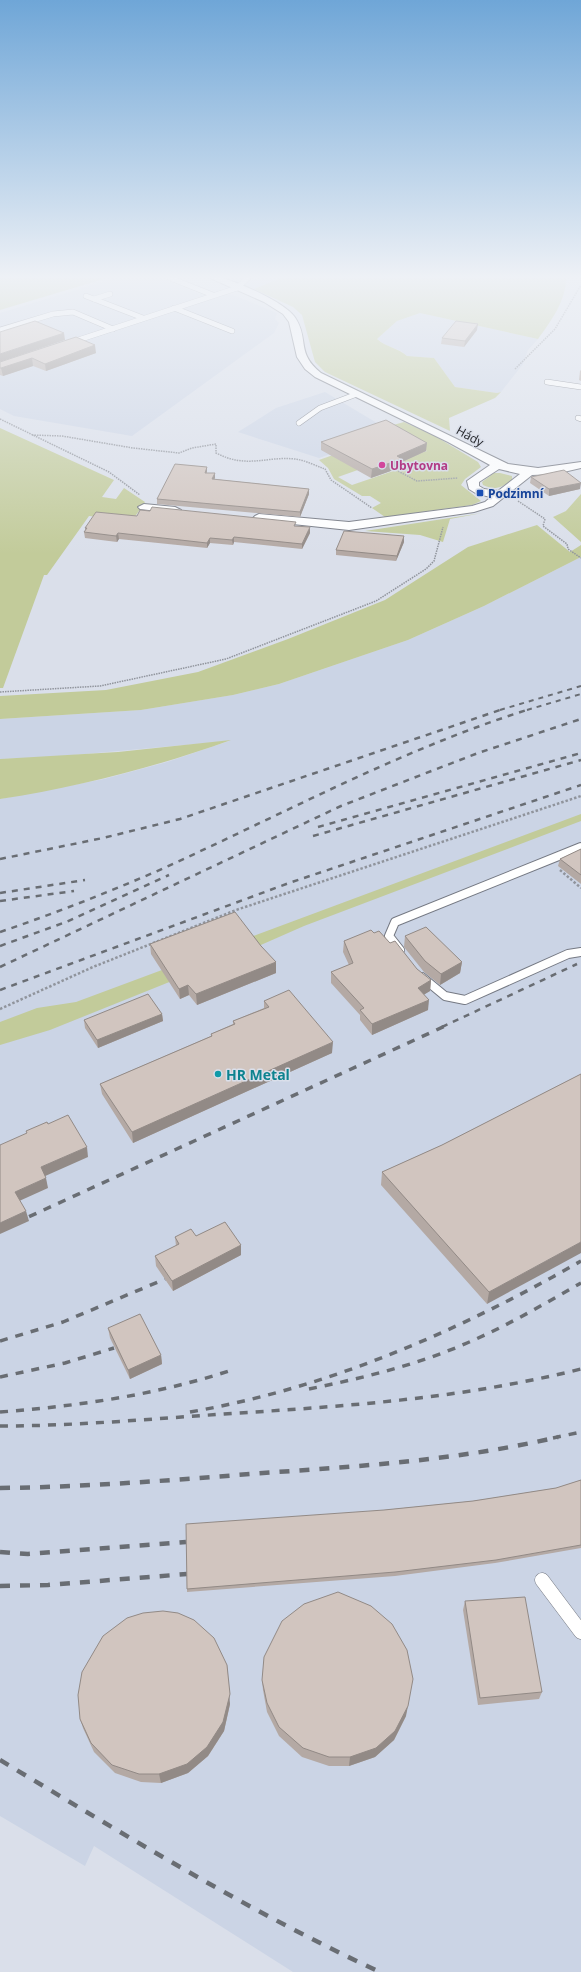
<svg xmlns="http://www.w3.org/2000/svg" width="581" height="1972" font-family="'Open Sans',sans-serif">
  <rect width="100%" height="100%" fill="#dadfea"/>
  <g fill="#cbd4e5">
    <path d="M 115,278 L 159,278 L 213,299 L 227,294 L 236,296 L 277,313 L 275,319 L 279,323 L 274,333 L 132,436 L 14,416 L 0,409 L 0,313 Z"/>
    <path d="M 222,278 L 281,278 L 254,289 Z"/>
    <path d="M 420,313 L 538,339 L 528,350 L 523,364 L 501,392 L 497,393 L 455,387 L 434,358 L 407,356 L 401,351 L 386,345 L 377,339 L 397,321 Z"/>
    <path d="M 325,392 L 382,426 L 372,440 L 319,458 L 238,432 L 276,408 Z"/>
    <path d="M 581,557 L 581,1972 L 293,1972 L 94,1846 L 85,1866 L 0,1816 L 0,799 L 104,779 L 167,762 L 229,741 L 52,757 L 0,759 L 0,719 L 141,710 L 233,695 L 279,684 L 408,640 L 484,606 Z"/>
  </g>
  <g fill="#c2cb9a" fill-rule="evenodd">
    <path d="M 0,278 L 107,278 L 0,310 Z"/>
    <path d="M 281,278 L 566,278 C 566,301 551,321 538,339 L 420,313 L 397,321 L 377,339 C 386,347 398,348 407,356 L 434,358 L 455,387 L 497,393 L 501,392 L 495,398 L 449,418 L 450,431 L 325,372 L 315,362 L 302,315 L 293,307 L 254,289 Z"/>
    <path d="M 404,422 L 435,436 L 478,462 L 481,467 L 465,479 L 461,485 L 481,501 L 472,505 L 385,517 L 372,508 L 381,503 L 370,496 L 362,496 L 334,479 L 328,468 L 319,460 L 378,439 L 386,427 ZM 413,443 L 427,451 L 393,462 L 402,468 L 352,485 L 338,477 L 369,466 Z"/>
    <path d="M 0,428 L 114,480 L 102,497 L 116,499 L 124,488 L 145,502 L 134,518 L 119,519 L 89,516 L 47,575 L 44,575 L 3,688 L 0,688 Z"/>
    <path d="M 494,473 L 500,473 L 512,476 L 512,480 C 502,487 495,491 483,485 L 482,482 Z"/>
    <path d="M 581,494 L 581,542 L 553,517 L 566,511 Z"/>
    <path d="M 482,513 L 450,519 L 443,542 L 420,535 L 365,531 Z"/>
    <path d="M 537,525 L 570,552 L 581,545 L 581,557 L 484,606 L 408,640 L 279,684 L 233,695 L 141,710 L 0,719 L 0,696 L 106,690 L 198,672 L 288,639 L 385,600 L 468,547 Z"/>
    <path d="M 231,740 C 156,767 79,787 0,799 L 0,759 L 118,752 Z"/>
    <path d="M 581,814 L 581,821 L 304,926 L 254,948 L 50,1030 L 0,1045 L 0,1022 L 37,1008 L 76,1002 Z"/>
  </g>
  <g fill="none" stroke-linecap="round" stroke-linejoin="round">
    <g stroke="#757983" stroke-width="6">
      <g id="lane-far2">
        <path d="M 170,278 L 213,295"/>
        <path d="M 86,296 L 143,318"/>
        <path d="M 94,299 L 110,294"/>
        <path d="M 174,308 L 232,331"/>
        <path d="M 0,330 L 53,314 L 73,312 L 113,329"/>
        <path d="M 69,343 L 237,288 L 248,278"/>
        <path d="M 547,382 L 581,387"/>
        <path d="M 578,418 L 581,419"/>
        <path d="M 299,423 L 320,408 L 357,394"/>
      </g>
    </g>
    <g stroke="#757983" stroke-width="10">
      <g id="lane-far1">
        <path d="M 400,950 L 389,936 L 395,922 L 581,847"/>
        <path d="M 422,977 L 445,996 L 465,1000 L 568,954 L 581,952"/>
      </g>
    </g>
    <g stroke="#757983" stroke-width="15">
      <path id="lane" d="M 542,1580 L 581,1632"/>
    </g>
    <g stroke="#757983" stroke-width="2">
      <g id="street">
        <path d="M 210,278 C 214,278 218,277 222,278 C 240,283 287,303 296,319 C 309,340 296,353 321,373 L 508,464 L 538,468 L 581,462 L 581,468 L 555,474 L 532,475 L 493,506 L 474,512 L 349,530 L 255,520 L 253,518 L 255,516 L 259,514 L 349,522 L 472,506 L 485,502 L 491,497 L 477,494 L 469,489 L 467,481 L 490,465 L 448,442 L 315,377 L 305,369 L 297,357 L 289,322 L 283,314 L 264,302 ZM 499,469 L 520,474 L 498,491 L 484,489 L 479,486 L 479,482 Z"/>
        <path d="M 144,504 L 175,507 L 181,510 L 175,513 L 140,509 L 138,507 Z"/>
      </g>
    </g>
    <g stroke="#90949c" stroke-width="1.5" stroke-dasharray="1.5 1" stroke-linecap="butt">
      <path d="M 515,369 L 555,329 L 581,285"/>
      <path d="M 0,419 L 109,472 L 140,495"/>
      <path d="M 32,435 L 62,436 L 133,448 L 179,453 L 192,448 L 216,444 L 216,453 C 247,469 266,456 295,459 C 305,460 316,466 325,469 L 331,480 L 372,508"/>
      <path d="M 396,470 L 417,481 L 458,478"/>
      <path d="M 518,501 L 545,519 L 543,526 L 567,544 L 568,549 L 581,558"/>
      <path d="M 0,692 L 100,686 L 226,659 L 376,601 L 426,569 L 434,561 L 443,527"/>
    </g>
    <g stroke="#90949c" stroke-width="2.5" stroke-dasharray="2.5 2" stroke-linecap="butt">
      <path d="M 560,870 L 581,888"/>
      <path d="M 0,1009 L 93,967 L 236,910 L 581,796"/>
    </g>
    <use href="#lane-far2" stroke="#fff" stroke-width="5"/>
    <use href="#lane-far1" stroke="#fff" stroke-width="8"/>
    <use href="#lane" stroke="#fff" stroke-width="14"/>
    <use href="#street" fill="#fff" fill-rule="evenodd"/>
    <g stroke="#696d73" stroke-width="2" stroke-dasharray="5 5" stroke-linecap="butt">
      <path d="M 500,710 L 581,686"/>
      <path d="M 527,710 L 581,694"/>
    </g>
    <g stroke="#696d73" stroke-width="2.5" stroke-dasharray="6 6" stroke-linecap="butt">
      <path d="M 318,827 L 581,753"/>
      <path d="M 313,836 L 581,760"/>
      <path d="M 0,859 L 103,838 L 180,819 L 503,709"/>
      <path d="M 0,893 L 85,880"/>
      <path d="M 0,901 L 74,891"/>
      <path d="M 0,932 C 53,914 104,894 155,872 C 280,816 399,750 530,709"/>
      <path d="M 0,946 L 66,922 L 169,875"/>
      <path d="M 0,967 L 341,806 L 478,753 L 581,719"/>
      <path d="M 0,990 L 289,883 L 581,785"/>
      <path d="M 442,1027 L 577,964"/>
    </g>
    <g stroke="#696d73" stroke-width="3.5" stroke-dasharray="8 8" stroke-linecap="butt">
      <path d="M 0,1230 L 445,1026"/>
      <path d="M 0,1341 L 63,1322 L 165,1279"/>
      <path d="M 0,1377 L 65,1363 L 114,1348"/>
      <path d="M 309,1389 C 363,1378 417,1365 467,1343 C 507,1326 544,1304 581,1283"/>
      <path d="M 0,1412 C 79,1406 156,1395 232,1370"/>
      <path d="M 190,1412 C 329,1388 459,1331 581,1261"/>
      <path d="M 0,1426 C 74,1426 150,1419 224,1414 C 347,1406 460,1399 581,1369"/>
      <path d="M 553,1438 L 581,1432"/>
    </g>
    <g stroke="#696d73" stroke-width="4.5" stroke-dasharray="10 10" stroke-linecap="butt">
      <path d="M 0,1488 C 88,1487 175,1480 263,1473 C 362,1466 461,1460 558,1437"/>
      <path d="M 0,1552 L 28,1554 L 186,1542"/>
      <path d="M 0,1586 L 48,1585 L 187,1574"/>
      <path d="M 0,1760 C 125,1835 248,1911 380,1972"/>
    </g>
  </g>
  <g fill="#b4a9a4">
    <path d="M 477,330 L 464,347 L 441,344 L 442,338 Z"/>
    <path d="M 76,337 L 96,353 L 46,371 L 33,366 L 3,376 L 0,375 L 0,362 Z"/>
    <path d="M 581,370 L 581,381 L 579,380 L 580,371 Z"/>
    <path d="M 321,442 L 426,451 L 402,462 L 402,467 L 371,478 L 321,450 Z"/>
    <path d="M 207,467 L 207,473 L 215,473 L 215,478 L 214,479 L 309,489 L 309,494 L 300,517 L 157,504 L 157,499 Z"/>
    <path d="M 531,477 L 580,489 L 549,496 L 530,483 Z"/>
    <path d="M 137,516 L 296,526 L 310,533 L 302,549 L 234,542 L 233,545 L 210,543 L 207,548 L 119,539 L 117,542 L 85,538 L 84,532 L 85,531 L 85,528 Z"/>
    <path d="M 404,536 L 404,542 L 396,561 L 336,555 L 336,550 Z"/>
    <path d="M 581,849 L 581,884 L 558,866 L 560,859 Z"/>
    <path d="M 374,933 L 390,943 L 417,969 L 431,980 L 430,991 L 424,994 L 428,1010 L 372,1035 L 360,1020 L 360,1015 L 331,983 L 331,972 L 349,965 L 343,952 L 344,941 Z"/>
    <path d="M 405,936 L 462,962 L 460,973 L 440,985 L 424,972 L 404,947 Z"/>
    <path d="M 150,944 L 276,973 L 197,1005 L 189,995 L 180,999 L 151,954 Z"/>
    <path d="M 264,1001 L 332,1053 L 133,1143 L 102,1094 L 100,1084 L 211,1036 L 211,1034 L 233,1024 L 233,1021 L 264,1008 Z"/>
    <path d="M 162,1014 L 163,1021 L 98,1048 L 85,1028 L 84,1020 Z"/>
    <path d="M 581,1074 L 487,1304 L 381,1185 L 382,1172 L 442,1145 Z"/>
    <path d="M 196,1236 L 241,1245 L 241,1255 L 173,1291 L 156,1266 L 155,1256 L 176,1246 L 175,1237 Z"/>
    <path d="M 108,1328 L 161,1355 L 162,1364 L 130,1379 L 110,1338 Z"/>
    <path d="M 581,1480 L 581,1548 L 495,1563 L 395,1576 L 187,1592 L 187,1589 L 384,1510 L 473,1501 L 556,1488 Z"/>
    <path d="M 465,1601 L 542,1692 L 539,1699 L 478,1705 L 463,1610 Z"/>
    <path d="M 262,1680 L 406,1716 L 394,1740 L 375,1757 L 349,1766 L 329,1766 L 302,1757 L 279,1736 L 267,1712 L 263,1690 Z"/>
    <path d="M 230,1704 L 224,1731 L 208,1756 L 188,1773 L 161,1783 L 141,1782 L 115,1773 L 94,1752 L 83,1728 L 80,1719 Z"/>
  </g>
  <g fill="#928a86">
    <path d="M 478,324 L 477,330 L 464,347 L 465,341 Z"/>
    <path d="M 64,333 L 65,340 L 0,362 L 0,354 Z"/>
    <path d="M 95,345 L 96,353 L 46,371 L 45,364 Z"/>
    <path d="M 32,358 L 33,366 L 3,376 L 1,368 Z"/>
    <path d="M 427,443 L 426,451 L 402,462 L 402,467 L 371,478 L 372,469 L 397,456 Z"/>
    <path d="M 207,467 L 207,471 L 205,477 L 205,473 Z"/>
    <path d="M 215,473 L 215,478 L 212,483 L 212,479 Z"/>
    <path d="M 581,483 L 580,489 L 549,496 L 549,489 Z"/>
    <path d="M 309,489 L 309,494 L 300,517 L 300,512 Z"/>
    <path d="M 310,527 L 310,533 L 302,549 L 302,544 Z"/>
    <path d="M 118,533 L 119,539 L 117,542 L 116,536 Z"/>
    <path d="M 404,536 L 404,542 L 396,561 L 397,556 Z"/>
    <path d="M 234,537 L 234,542 L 233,545 L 232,540 Z"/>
    <path d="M 210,538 L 210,543 L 207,548 L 207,543 Z"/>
    <path d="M 276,962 L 276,973 L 197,1005 L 196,994 Z"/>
    <path d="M 462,962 L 460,973 L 440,985 L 441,974 Z"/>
    <path d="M 431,980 L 430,991 L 417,999 L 418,988 Z"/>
    <path d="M 188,985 L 189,995 L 180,999 L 179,989 Z"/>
    <path d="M 429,1000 L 428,1010 L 372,1035 L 372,1024 Z"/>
    <path d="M 162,1014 L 163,1021 L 98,1048 L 97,1040 Z"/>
    <path d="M 333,1042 L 332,1053 L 133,1143 L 132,1132 Z"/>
    <path d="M 87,1147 L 88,1157 L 43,1177 L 41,1167 Z"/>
    <path d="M 46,1178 L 48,1188 L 17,1202 L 15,1192 Z"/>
    <path d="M 26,1211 L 29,1221 L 0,1234 L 0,1223 Z"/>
    <path d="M 581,1242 L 581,1253 L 487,1304 L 489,1292 Z"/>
    <path d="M 241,1245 L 241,1255 L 173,1291 L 172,1281 Z"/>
    <path d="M 161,1355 L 162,1364 L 130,1379 L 128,1370 Z"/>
    <path d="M 227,1665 L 230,1704 L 224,1731 L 208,1756 L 188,1773 L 161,1783 L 159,1774 Z"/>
    <path d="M 408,1706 L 406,1716 L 394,1740 L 375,1757 L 349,1766 L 350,1757 Z"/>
  </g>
  <g fill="#d1c5bf" stroke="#928a86">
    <path d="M 35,321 L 64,333 L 0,354 L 0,332 Z"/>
    <path d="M 456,321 L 478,324 L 465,341 L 442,338 Z"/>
    <path d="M 76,337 L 95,345 L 45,364 L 32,358 L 1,368 L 0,368 L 0,362 Z"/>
    <path d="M 386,420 L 427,443 L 397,456 L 402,459 L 372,469 L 321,442 Z"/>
    <path d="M 175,464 L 207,467 L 205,473 L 215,473 L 212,479 L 309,489 L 300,512 L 157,499 Z"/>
    <path d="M 564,470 L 581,483 L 549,489 L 531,477 Z"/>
    <path d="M 152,507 L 296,522 L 294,526 L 310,527 L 302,544 L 234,537 L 232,540 L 210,538 L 207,543 L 118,533 L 116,536 L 84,532 L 87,528 L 85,528 L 96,512 L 137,516 L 140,510 L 150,511 Z"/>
    <path d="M 344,531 L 404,536 L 397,556 L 336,550 Z"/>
    <path d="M 581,849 L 581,875 L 560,859 Z"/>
    <path d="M 235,912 L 261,946 L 276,962 L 196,994 L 188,985 L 179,989 L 150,944 Z"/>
    <path d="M 426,927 L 462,962 L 441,974 L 425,961 L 405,936 Z"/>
    <path d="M 371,930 L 374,933 L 379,931 L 390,943 L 395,941 L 417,969 L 431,980 L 418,988 L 429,1000 L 372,1024 L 360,1010 L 364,1008 L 331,972 L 353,963 L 344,941 Z"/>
    <path d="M 289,990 L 333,1042 L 132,1132 L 100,1084 L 212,1036 L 211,1034 L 235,1024 L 233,1021 L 269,1007 L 264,1001 Z"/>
    <path d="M 148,994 L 162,1014 L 97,1040 L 84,1020 Z"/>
    <path d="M 581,1074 L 581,1242 L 489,1292 L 382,1172 L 442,1145 Z"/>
    <path d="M 68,1115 L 87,1147 L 41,1167 L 46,1178 L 15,1192 L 26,1211 L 0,1223 L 0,1145 L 27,1133 L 26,1131 L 47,1122 L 48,1124 Z"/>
    <path d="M 225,1222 L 241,1245 L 172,1281 L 155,1256 L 179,1244 L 175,1237 L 191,1229 L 196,1236 Z"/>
    <path d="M 140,1314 L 161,1355 L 128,1370 L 108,1328 Z"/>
    <path d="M 581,1480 L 581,1545 L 496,1560 L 395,1572 L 187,1589 L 186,1524 L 384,1510 L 473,1501 L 556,1488 Z"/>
    <path d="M 338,1592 L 371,1606 L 392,1624 L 407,1650 L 413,1679 L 408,1706 L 395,1731 L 376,1748 L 350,1757 L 329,1757 L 303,1748 L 279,1727 L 267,1703 L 262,1680 L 264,1657 L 282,1621 L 304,1604 Z"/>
    <path d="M 525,1597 L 542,1692 L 480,1698 L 465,1601 Z"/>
    <path d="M 163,1611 L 178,1613 L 194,1620 L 214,1638 L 227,1665 L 230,1694 L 223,1722 L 207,1747 L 187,1764 L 159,1774 L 139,1774 L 112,1765 L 91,1743 L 80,1719 L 78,1695 L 82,1672 L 103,1636 L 127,1618 L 143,1613 Z"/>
  </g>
  <linearGradient id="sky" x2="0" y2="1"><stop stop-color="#6fa6d7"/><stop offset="0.5" stop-color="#eef1f6"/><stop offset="1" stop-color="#eef1f6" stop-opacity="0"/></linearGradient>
  <rect width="581" height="554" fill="url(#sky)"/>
  <circle fill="#d1479c" stroke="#dadfea" stroke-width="1.5" cx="382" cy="465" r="4"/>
  <rect fill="#1a4fb4" stroke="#dadfea" stroke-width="1.5" x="476" y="489" width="8" height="8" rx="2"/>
  <circle fill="#0f9aa8" stroke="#dadfea" stroke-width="1.5" cx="218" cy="1074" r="4"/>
  <g text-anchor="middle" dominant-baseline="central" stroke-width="3" stroke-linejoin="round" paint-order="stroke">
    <g font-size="12" fill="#1f2125" stroke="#dadfea">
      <text transform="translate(470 436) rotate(29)">Hády</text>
    </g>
    <g font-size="12" font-weight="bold" fill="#b23c85" stroke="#dadfea" text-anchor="start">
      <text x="390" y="465">Ubytovna</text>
    </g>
    <g font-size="12" font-weight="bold" fill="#164399" stroke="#dadfea" text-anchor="start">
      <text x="488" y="493">Podzimní</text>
    </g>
    <g font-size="14" font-weight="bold" fill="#0d838f" stroke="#dadfea" text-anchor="start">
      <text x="226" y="1074">HR Metal</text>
    </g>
  </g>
</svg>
